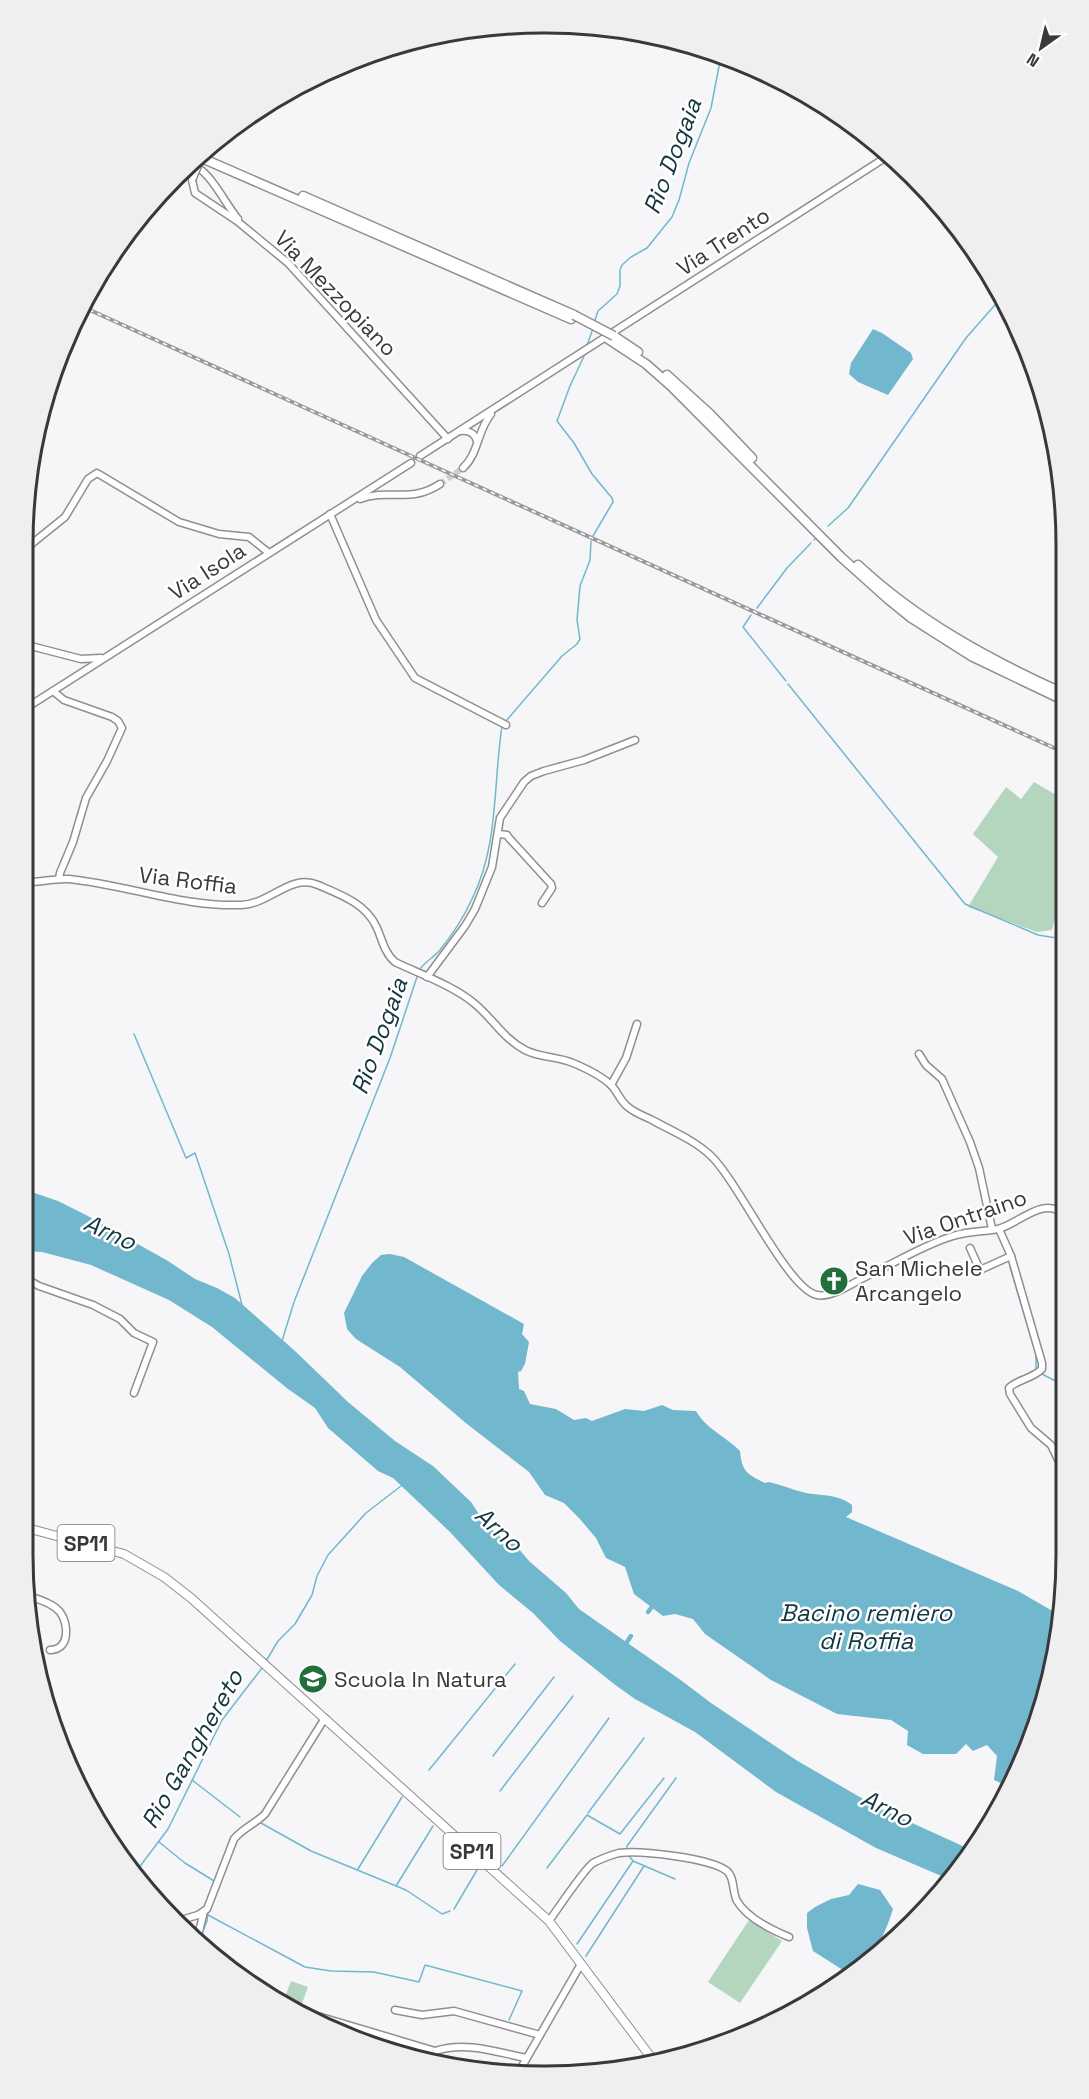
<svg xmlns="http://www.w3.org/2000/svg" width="1089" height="2099" font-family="'Space Grotesk',sans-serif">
  <rect width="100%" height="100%" fill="#f6f5f8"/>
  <g fill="#b4d6be">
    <path d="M 1034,782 L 1063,799 L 1063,888 L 1052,930 L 1037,932 L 968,907 L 998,857 L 973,834 L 1006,787 L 1021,799 Z"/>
    <path d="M 749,1920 L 782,1941 L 740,2003 L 708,1982 Z"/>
    <path d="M 291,1981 L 308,1987 L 300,2009 L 283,2002 Z"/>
  </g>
  <g fill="#71b8ce">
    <path d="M 873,329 L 882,333 L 911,353 L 913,359 L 888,395 L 858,382 L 849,374 L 851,363 Z"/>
    <path d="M 23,1189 L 58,1201 L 86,1215 L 168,1261 L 195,1279 L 217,1288 L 235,1298 L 295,1351 L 348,1402 L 395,1441 L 433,1466 L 471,1502 L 485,1523 L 499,1536 L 513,1542 L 529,1561 L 566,1593 L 579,1609 L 682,1681 L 711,1703 L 796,1760 L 877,1807 L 967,1848 L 946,1878 L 876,1848 L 776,1792 L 695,1732 L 635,1699 L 614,1684 L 560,1641 L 533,1613 L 499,1585 L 450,1532 L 393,1478 L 378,1471 L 328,1428 L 315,1408 L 288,1389 L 212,1327 L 169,1300 L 91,1265 L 42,1252 L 23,1251 Z"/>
    <path d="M 390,1254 L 404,1257 L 524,1324 L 522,1334 L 529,1342 L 525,1364 L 521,1371 L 518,1372 L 519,1389 L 524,1391 L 530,1404 L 556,1409 L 574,1420 L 586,1418 L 592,1421 L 625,1409 L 644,1411 L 662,1405 L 673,1410 L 696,1411 C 706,1429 727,1437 740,1451 C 742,1472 747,1474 765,1483 L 769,1482 C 781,1485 794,1490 806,1493 C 823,1496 838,1494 852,1505 L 852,1512 L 846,1517 L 1018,1591 L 1061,1616 L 1049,1690 L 1011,1788 L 994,1780 L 997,1756 L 987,1745 L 973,1751 L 966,1744 L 956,1754 L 923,1754 L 907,1745 L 908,1731 L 891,1720 L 837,1714 L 771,1680 L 705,1634 L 693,1619 L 675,1614 L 663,1616 L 634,1594 L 625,1567 L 606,1558 L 596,1538 L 579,1518 L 564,1503 L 545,1495 L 529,1472 L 467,1424 L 400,1367 L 356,1339 L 347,1329 L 344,1313 L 362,1276 L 372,1263 L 381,1255 Z"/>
    <path d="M 858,1884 L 880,1890 L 893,1909 C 881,1945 877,1950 846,1972 L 813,1951 L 807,1928 L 807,1913 L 815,1907 L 831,1899 L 849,1895 Z"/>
  </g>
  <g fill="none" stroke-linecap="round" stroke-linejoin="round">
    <g stroke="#71b8ce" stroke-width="1.5">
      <path d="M 595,320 L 598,311 L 617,294 L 620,286 L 620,270 L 622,265 L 631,257 L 647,248 L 672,217 L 679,200 L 689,163 L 711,108 L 721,56"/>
      <path d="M 587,346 L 593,328"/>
      <path d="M 585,354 L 570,386 L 557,421 L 574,443 L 592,474 L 612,498 L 613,502 L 593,536"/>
      <path d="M 828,526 L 848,508 L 966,338 L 1001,298"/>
      <path d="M 814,540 L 816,538"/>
      <path d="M 757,608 L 787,568 L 811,543"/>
      <path d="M 751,615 L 743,627 L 786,681"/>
      <path d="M 788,684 L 965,904 L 1038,935 L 1063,939"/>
      <path d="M 506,721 L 562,656 L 577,644 L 580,639 L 577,620 L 580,586 L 590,560 L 591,541"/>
      <path d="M 420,969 C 425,962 434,957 440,950 C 452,935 464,917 472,899 C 499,845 493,784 502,726"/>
      <path d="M 134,1034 L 186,1158 L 195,1153 L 229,1254 L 242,1305"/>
      <path d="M 1010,1267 L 1036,1354 L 1036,1369 L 1038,1371"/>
      <path d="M 282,1341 L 294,1302 L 390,1058 L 418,974"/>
      <path d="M 1042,1374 L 1065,1386"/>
      <path d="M 266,1661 L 278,1641 L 295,1624 L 312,1595 L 317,1576 L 328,1555 L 366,1513 L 401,1486"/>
      <path d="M 493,1756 L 554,1677"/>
      <path d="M 429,1770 L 515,1664"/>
      <path d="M 192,1780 L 240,1817"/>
      <path d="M 500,1791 L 573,1696"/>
      <path d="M 588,1813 L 644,1738"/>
      <path d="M 261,1823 L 311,1851 L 406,1890 L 442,1914 L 450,1911"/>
      <path d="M 159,1842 L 185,1863 L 214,1881"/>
      <path d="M 627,1851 L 627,1846 L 676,1778"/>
      <path d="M 629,1856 L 633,1861 L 675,1879"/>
      <path d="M 502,1866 L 609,1718"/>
      <path d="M 547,1868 L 587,1815 L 620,1834 L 664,1778"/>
      <path d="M 358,1869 L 402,1797"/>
      <path d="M 132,1874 L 138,1869 L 168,1829 L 222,1720 L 262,1668"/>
      <path d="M 396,1886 L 433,1826"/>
      <path d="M 937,1890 L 944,1878"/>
      <path d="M 212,1904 L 220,1883"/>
      <path d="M 454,1909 L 480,1865"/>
      <path d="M 208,1915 L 305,1967 L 331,1971 L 374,1972 L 419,1982 L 425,1965 L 522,1991 L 509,2020"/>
      <path d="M 902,1932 L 932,1898"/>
      <path d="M 200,1938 L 207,1921 L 208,1911"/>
      <path d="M 577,1944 L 633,1861"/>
      <path d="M 586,1956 L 644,1866"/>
    </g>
    <g stroke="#71b8ce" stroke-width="4.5">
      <path d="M 648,1612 L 651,1608"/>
      <path d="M 627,1642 L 631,1636"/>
    </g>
    <path stroke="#d0cfd2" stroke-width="6" stroke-dasharray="6 3" stroke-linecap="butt" d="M 440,484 L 463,468"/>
    <g stroke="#908e91" stroke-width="9">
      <g id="minor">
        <path d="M 189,164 C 208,166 225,204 238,219"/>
        <path d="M 192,180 L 195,193 L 237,221 L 288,263 L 448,439"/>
        <path d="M 113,254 L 157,198"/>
        <path d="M 460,431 C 468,430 475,433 477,441"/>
        <path d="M 420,456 L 891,154"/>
        <path d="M 463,468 C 479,453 477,431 491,414"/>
        <path d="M 360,499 C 390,488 410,504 440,484"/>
        <path d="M 330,514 L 376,620 L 415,678 L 506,725"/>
        <path d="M 24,550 L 65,517 L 88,479 L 97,473 L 179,522 L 219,534 L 249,537 L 269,553"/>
        <path d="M 23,644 L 81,659 L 101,658"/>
        <path d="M 53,691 L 64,700 L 112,717 L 118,721 L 122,728 L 107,761 L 86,798 L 73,842 L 60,873 L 59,879"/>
        <path d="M 23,710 L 411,463"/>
        <path d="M 499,834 L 507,835 L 509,838 L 551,884 L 552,888 L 542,903"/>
        <path d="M 23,882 C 39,883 54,878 69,879 C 127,885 183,907 241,905 C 271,904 290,873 318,885 C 339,894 365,903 376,926 C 382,938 384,953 395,962 C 420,974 454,986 475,1004 C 493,1019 503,1038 525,1050 C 540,1058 557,1056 573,1063 C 585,1068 602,1076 612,1086 C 618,1093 621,1102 628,1107 C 635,1113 644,1116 652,1120 C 672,1131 694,1140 710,1155 C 737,1179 788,1290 817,1295 C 832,1298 853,1283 867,1276 C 895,1263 923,1245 953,1236 C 968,1231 983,1232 998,1229 C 1019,1224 1042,1196 1064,1214"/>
        <path d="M 427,977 L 465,926 L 475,909 L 492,867 L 500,818 L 524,782 L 531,776 L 544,771 L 584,760 L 635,740"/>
        <path d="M 919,1054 L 926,1065 L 942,1079 L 970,1142 L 979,1168 L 992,1229"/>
        <path d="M 611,1085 L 626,1058 L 637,1024"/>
        <path d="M 999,1229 L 1011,1256 L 1042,1363 L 1042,1369 C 1032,1379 1016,1380 1009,1388 L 1010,1394 L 1031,1428 L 1051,1445 L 1065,1474"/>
        <path d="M 970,1248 L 980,1270 L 1011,1256"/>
        <path d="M 23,1277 L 39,1286 L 93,1305 L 120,1319 L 134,1333 L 153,1342 L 134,1393"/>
        <path d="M 29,1596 C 40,1600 52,1603 60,1612 C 69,1624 70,1650 50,1650"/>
        <path d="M 181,1920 L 198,1915 L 207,1909 L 234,1839 C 243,1828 255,1824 265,1814 L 325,1718"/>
        <path d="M 549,1921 C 557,1910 585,1868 593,1863 C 601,1859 611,1855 619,1853 C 640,1850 710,1858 727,1871 C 735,1878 732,1892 737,1901 C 747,1918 772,1930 789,1937"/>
        <path d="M 198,1936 L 204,1911"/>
        <path d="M 395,2010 L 422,2015 L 454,2011 L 540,2035"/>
        <path d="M 311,2014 L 435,2051 C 466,2041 496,2052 526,2058"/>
        <path d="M 517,2075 L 581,1964"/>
      </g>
    </g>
    <g stroke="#908e91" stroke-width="10">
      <path id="major" d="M 23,1527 L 124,1554 L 164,1577 L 191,1598 L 549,1921 L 653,2060"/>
    </g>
    <g stroke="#908e91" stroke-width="11">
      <g id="highway">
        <path d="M 197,156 L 571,319"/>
        <path d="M 303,196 L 574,315"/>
        <path d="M 614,336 L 638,352"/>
        <path d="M 608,339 L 646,364 L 671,386 L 841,557 L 889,600 L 910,617 L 973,657 L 1063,700"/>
        <path d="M 667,375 L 710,414 L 752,458"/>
        <path d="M 858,565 C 918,621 988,659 1063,693"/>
      </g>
    </g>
    <use href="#minor" stroke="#fff" stroke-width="6"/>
    <use href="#major" stroke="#fff" stroke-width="8"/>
    <use href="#highway" stroke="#fff" stroke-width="8"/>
    <g stroke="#99989b" stroke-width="4">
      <path id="rail" d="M 81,306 L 1063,752"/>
    </g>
    <use href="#rail" stroke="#fff" stroke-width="1.5" stroke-dasharray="4.5" stroke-linecap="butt"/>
    <g stroke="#908e91" stroke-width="9" stroke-linecap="butt">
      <path id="minor-bridge" d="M 192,180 L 205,149"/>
    </g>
    <g stroke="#908e91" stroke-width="11" stroke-linecap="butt">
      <path id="highway-bridge" d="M 574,315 L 614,336"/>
    </g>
    <use href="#minor-bridge" stroke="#fff" stroke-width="6"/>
    <use href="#highway-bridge" stroke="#fff" stroke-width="8"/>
  </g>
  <defs>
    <g id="church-disc" transform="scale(1.5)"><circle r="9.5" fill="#236e3c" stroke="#fff"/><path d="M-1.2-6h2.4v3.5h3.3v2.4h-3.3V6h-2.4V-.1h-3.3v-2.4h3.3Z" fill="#fff"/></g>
    <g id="school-disc" transform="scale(1.5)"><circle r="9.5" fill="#236e3c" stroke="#fff"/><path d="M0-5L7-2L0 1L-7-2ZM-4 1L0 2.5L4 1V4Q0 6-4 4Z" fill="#fff"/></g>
  </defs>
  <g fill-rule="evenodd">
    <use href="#church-disc" x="834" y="1281"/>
    <use href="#school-disc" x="313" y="1679"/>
  </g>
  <g text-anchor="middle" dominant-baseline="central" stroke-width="5" stroke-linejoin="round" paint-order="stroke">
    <g fill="#fff" stroke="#747475" stroke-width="1.5">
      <rect x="57.5" y="1525" width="57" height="36" rx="4.5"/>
      <rect x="443.5" y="1833" width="57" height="36" rx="4.5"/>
    </g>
    <g font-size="21" font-weight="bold" fill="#39383a">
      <text x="86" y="1543">SP11</text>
      <text x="472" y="1851">SP11</text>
    </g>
    <g font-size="22" fill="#39383a" stroke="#fff">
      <text transform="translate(723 241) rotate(-33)">Via Trento</text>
      <text transform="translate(336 293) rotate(46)">Via Mezzopiano</text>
      <text transform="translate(207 571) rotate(-33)">Via Isola</text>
      <text transform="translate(188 880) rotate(7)">Via Roffia</text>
      <text transform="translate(965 1217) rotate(-19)">Via Ontraino</text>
    </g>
    <g font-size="22" fill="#39383a" stroke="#fff" text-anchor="start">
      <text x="855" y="1268">San Michele<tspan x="855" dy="25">Arcangelo</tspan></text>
      <text x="334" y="1679">Scuola In Natura</text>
    </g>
    <g font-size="24" font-style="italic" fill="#13363f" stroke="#fff">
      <text transform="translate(672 156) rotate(-69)">Rio Dogaia</text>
      <text transform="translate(379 1036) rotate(-70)">Rio Dogaia</text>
      <text transform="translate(110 1232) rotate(24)">Arno</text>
      <text transform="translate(499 1529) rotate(42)">Arno</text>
      <text x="866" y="1612">Bacino remiero<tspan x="866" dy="28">di Roffia</tspan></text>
      <text transform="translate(192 1749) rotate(-60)">Rio Ganghereto</text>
      <text transform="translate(887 1808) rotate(26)">Arno</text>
    </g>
  </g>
  <path d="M0 0H1089V2099H0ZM544 33H545A511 511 0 0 1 1056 544V1555A511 511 0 0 1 545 2066H544A511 511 0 0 1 33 1555V544A511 511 0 0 1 544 33Z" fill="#efefef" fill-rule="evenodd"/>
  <path fill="none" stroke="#39383a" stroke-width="3" d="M544 33H545A511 511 0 0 1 1056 544V1555A511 511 0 0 1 545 2066H544A511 511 0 0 1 33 1555V544A511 511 0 0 1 544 33Z"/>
  <g transform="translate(1041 48) rotate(214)" stroke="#ffffff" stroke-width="4.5" paint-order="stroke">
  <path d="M0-4.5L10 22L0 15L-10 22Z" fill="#39383a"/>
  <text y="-9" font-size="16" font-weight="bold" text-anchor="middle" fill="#39383a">N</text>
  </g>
</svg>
